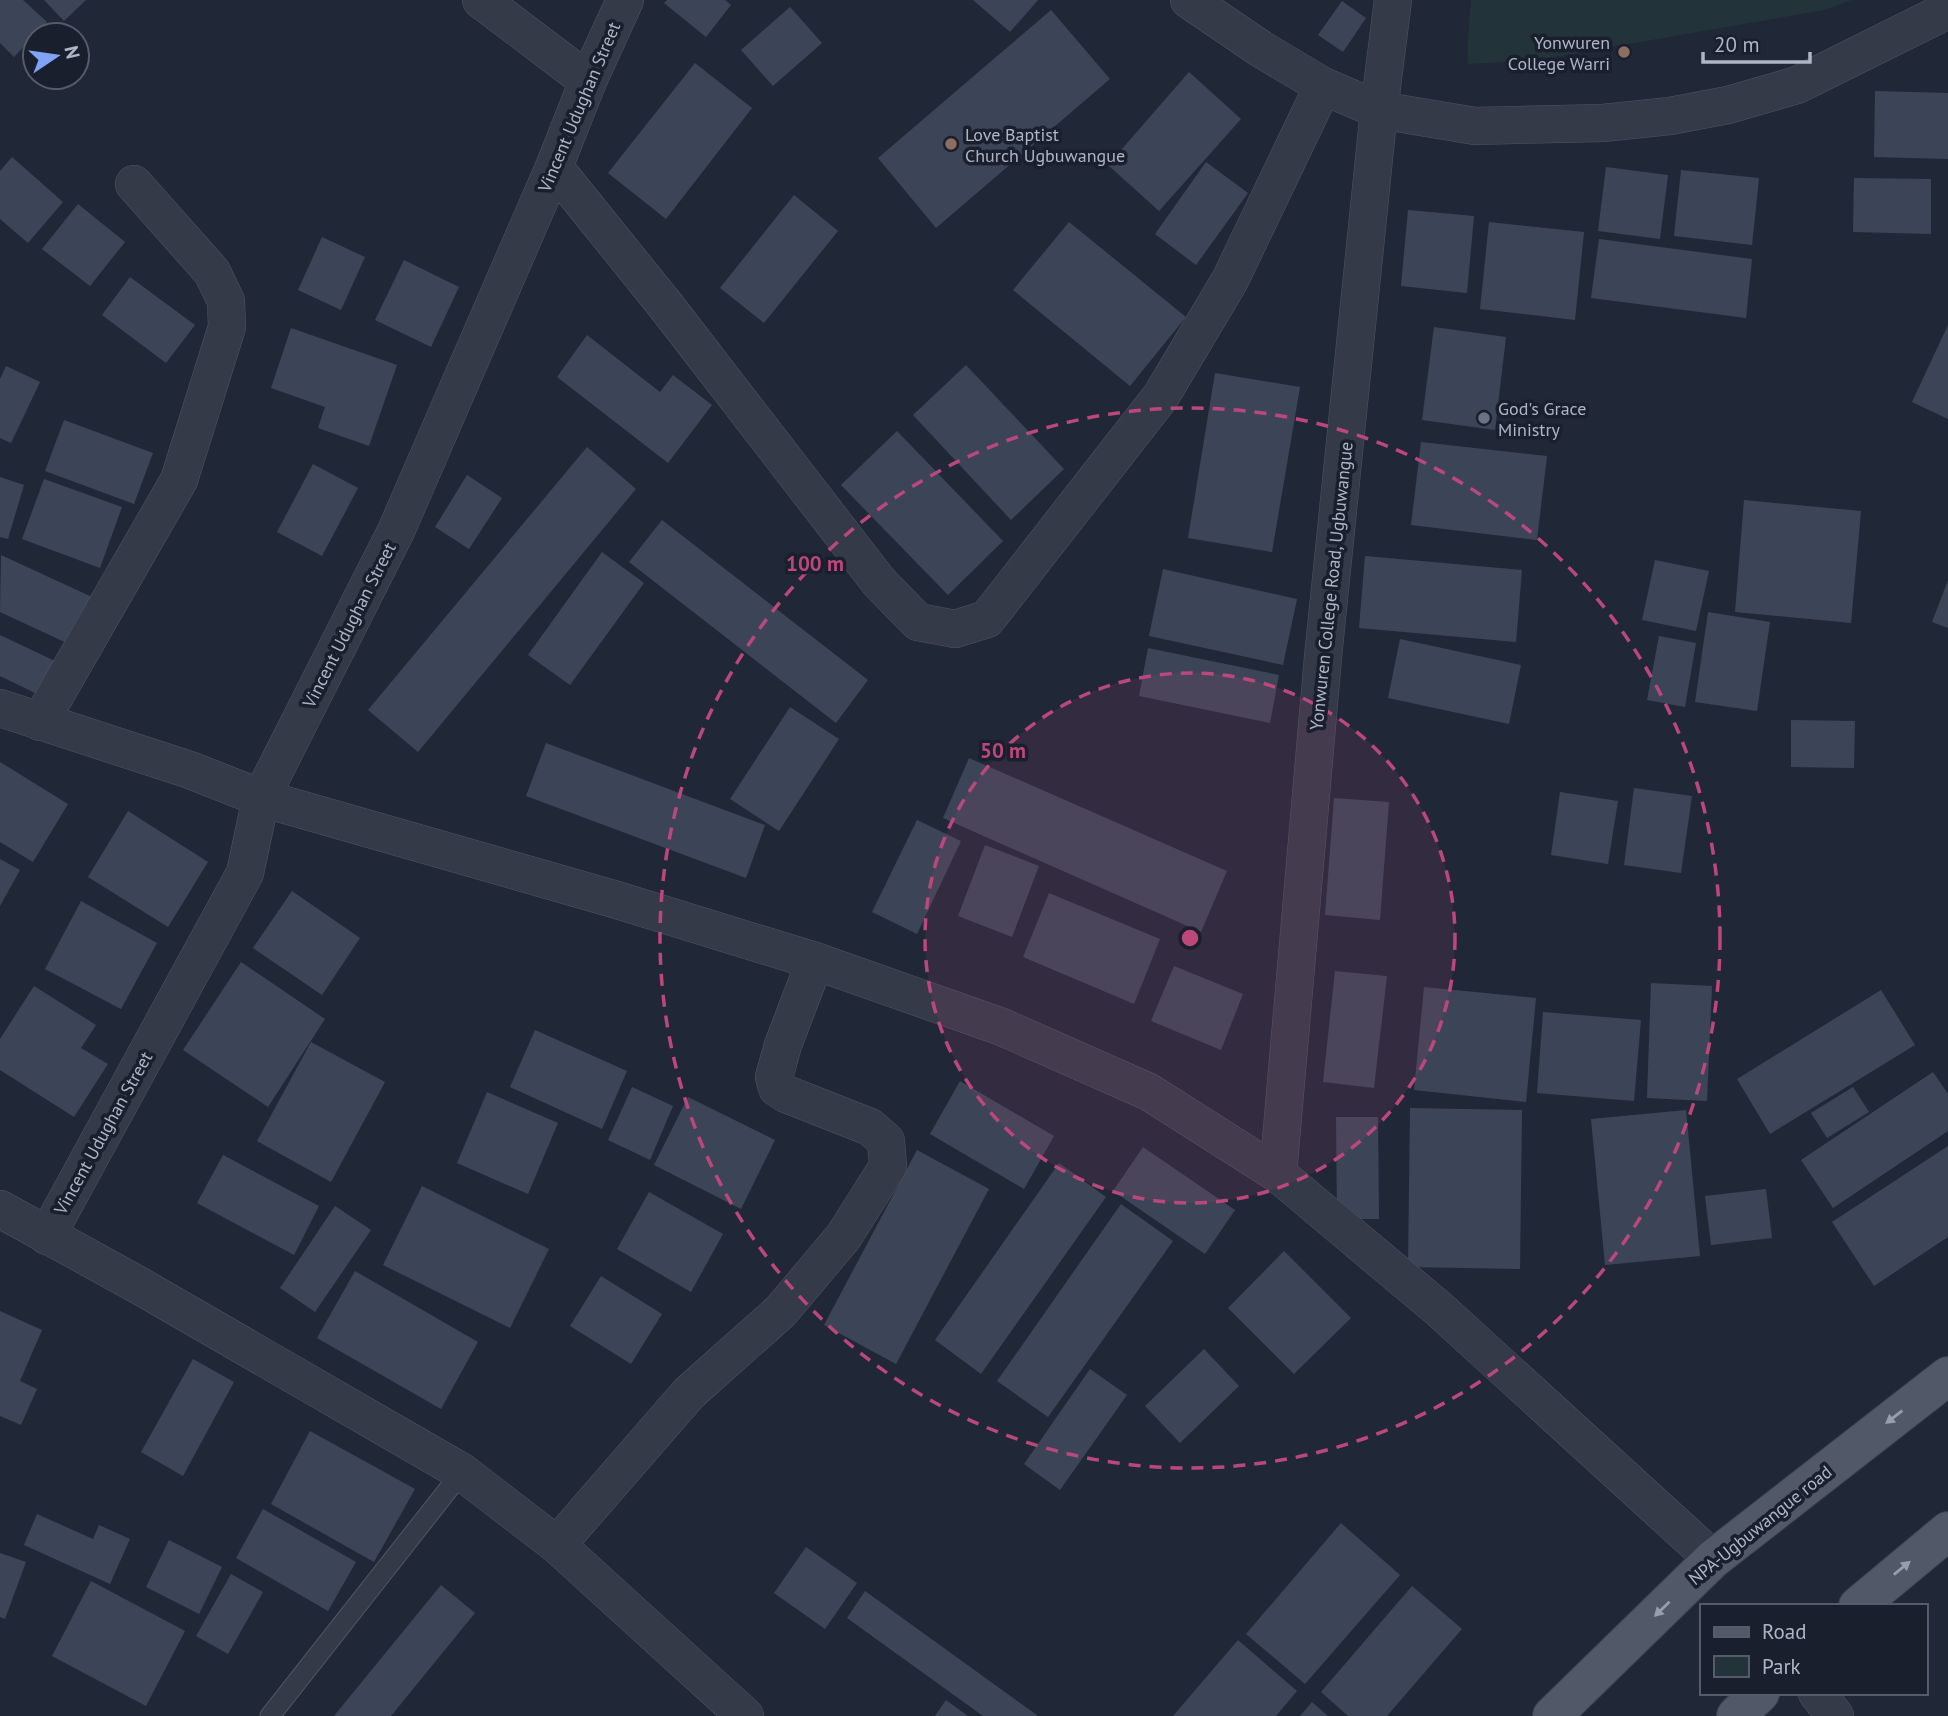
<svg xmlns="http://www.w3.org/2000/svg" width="1948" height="1716" font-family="'PT Sans',sans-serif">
  <rect width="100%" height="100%" fill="#202838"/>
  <path fill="#223439" d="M 1471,0 L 1852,0 L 1824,10 L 1536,60 L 1468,64 L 1468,38 Z"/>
  <g fill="#3c4558">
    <path d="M 0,0 L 23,0 L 47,22 L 14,57 L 0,43 Z"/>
    <path d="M 44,0 L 86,0 L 64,21 Z"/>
    <path d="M 667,0 L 725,0 L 731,5 L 706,37 L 664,3 Z"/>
    <path d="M 973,0 L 1038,0 L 1010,32 Z"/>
    <path d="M 1342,1 L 1366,18 L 1343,52 L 1318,35 Z"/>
    <path d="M 790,7 L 822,43 L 773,86 L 741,50 Z"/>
    <path d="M 1051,10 L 1110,79 L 936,228 L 878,158 Z"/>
    <path d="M 695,63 L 752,108 L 666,219 L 608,173 Z"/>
    <path d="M 1189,72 L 1241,119 L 1159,211 L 1108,165 Z"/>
    <path d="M 1875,91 L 1948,93 L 1948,159 L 1874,157 Z"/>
    <path d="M 12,157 L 63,202 L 28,243 L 0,219 L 0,171 Z"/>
    <path d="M 1206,162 L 1248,193 L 1196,265 L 1155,234 Z"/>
    <path d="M 1606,167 L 1668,175 L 1660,239 L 1598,231 Z"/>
    <path d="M 1681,170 L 1759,178 L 1752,245 L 1674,236 Z"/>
    <path d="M 1854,178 L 1931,179 L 1931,234 L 1853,232 Z"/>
    <path d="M 794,195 L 838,231 L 764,323 L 720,288 Z"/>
    <path d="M 78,204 L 125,242 L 90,286 L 42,249 Z"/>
    <path d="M 1408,210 L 1474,216 L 1467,293 L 1401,286 Z"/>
    <path d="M 1069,222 L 1186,317 L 1130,386 L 1013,290 Z"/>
    <path d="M 1489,222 L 1584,232 L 1575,320 L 1480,309 Z"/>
    <path d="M 322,237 L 365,257 L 341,310 L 298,290 Z"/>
    <path d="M 1599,239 L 1752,259 L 1746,318 L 1591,298 Z"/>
    <path d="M 404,260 L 459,287 L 431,347 L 375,320 Z"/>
    <path d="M 130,277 L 195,325 L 166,363 L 102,315 Z"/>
    <path d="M 1948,325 L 1948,419 L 1912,402 Z"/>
    <path d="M 1434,327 L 1506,337 L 1495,430 L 1422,420 Z"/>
    <path d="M 291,328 L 397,365 L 369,446 L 318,428 L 325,407 L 271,388 Z"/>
    <path d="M 587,335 L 660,392 L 673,375 L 712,405 L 668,463 L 557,377 Z"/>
    <path d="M 966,365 L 1064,469 L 1011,520 L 913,415 Z"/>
    <path d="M 6,366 L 40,382 L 11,443 L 0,438 L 0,379 Z"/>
    <path d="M 1215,373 L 1300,387 L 1272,552 L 1188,538 Z"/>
    <path d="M 64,420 L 153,453 L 134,504 L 45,471 Z"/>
    <path d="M 897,431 L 1003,541 L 948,595 L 841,485 Z"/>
    <path d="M 1421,442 L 1547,456 L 1537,540 L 1411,525 Z"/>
    <path d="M 587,447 L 636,489 L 418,752 L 368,710 Z"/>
    <path d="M 313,464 L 358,488 L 322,556 L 277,532 Z"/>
    <path d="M 467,475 L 502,498 L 469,549 L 435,527 Z"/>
    <path d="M 0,477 L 24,485 L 8,539 L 0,537 Z"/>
    <path d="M 44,479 L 122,507 L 100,568 L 22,539 Z"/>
    <path d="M 1744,500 L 1861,511 L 1851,623 L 1735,612 Z"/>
    <path d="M 662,520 L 868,680 L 836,723 L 629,562 Z"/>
    <path d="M 602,552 L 644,583 L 570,685 L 528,655 Z"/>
    <path d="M 1,555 L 92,597 L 71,645 L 0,612 Z"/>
    <path d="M 1365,556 L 1522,570 L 1516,642 L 1359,628 Z"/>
    <path d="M 1655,560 L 1709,571 L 1696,631 L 1642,620 Z"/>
    <path d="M 1163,569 L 1297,599 L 1283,665 L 1149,636 Z"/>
    <path d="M 1948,580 L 1948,628 L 1932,622 Z"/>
    <path d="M 1708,612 L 1770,622 L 1757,711 L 1695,702 Z"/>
    <path d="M 0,635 L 55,661 L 39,695 L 0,676 Z"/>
    <path d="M 1659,636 L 1696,643 L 1685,707 L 1647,700 Z"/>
    <path d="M 1400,639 L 1521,665 L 1509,724 L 1388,698 Z"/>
    <path d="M 1148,648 L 1279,675 L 1270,723 L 1139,696 Z"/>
    <path d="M 790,707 L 839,739 L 779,831 L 730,799 Z"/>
    <path d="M 1791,720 L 1855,721 L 1854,768 L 1791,767 Z"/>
    <path d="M 546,743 L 765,825 L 746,878 L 526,796 Z"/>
    <path d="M 969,758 L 1227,871 L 1201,932 L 943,818 Z"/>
    <path d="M 0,762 L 68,804 L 33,862 L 0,842 Z"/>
    <path d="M 1634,788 L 1692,796 L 1681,873 L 1624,865 Z"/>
    <path d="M 1560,792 L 1618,801 L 1608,864 L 1551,855 Z"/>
    <path d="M 1334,798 L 1389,802 L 1380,920 L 1325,915 Z"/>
    <path d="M 128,811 L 208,862 L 168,927 L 88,877 Z"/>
    <path d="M 917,820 L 961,841 L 917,934 L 872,912 Z"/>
    <path d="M 985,845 L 1039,866 L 1012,937 L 958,916 Z"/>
    <path d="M 0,859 L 20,870 L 0,906 Z"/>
    <path d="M 292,891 L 360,938 L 322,995 L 253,948 Z"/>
    <path d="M 1049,893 L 1160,939 L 1134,1004 L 1023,957 Z"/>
    <path d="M 81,901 L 157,943 L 121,1009 L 45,969 Z"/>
    <path d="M 241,962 L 325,1019 L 268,1107 L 183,1050 Z"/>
    <path d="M 1174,966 L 1243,994 L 1221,1050 L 1151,1021 Z"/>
    <path d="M 1335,971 L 1387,976 L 1374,1088 L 1323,1082 Z"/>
    <path d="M 1651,983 L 1712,986 L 1707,1101 L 1647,1098 Z"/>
    <path d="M 34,986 L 96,1025 L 81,1048 L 108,1064 L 74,1117 L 0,1070 L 0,1039 Z"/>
    <path d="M 1424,987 L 1536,998 L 1526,1102 L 1414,1090 Z"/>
    <path d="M 1881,990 L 1915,1045 L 1770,1134 L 1737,1079 Z"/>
    <path d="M 1543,1012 L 1641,1020 L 1634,1101 L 1537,1093 Z"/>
    <path d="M 535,1030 L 627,1071 L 602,1129 L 510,1087 Z"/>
    <path d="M 311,1042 L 385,1082 L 331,1182 L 257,1141 Z"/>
    <path d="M 1933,1072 L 1948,1094 L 1948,1131 L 1833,1208 L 1801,1160 Z"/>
    <path d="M 960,1081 L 1054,1136 L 1024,1189 L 930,1134 Z"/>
    <path d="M 632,1087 L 673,1106 L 650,1160 L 608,1140 Z"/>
    <path d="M 1853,1087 L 1869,1112 L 1827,1138 L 1811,1113 Z"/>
    <path d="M 487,1092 L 558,1123 L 528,1194 L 457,1163 Z"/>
    <path d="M 688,1097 L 775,1140 L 741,1209 L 654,1165 Z"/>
    <path d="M 1410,1108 L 1522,1110 L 1520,1269 L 1408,1267 Z"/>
    <path d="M 1686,1110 L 1700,1256 L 1605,1265 L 1591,1119 Z"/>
    <path d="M 1336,1117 L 1378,1117 L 1379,1219 L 1337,1219 Z"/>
    <path d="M 1948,1146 L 1948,1237 L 1874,1286 L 1832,1222 Z"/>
    <path d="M 1143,1147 L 1235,1210 L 1205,1254 L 1113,1191 Z"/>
    <path d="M 917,1150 L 989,1189 L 896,1364 L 824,1325 Z"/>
    <path d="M 223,1155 L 319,1206 L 294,1255 L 197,1203 Z"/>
    <path d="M 1059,1163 L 1106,1197 L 981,1374 L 935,1340 Z"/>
    <path d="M 422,1186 L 549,1249 L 510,1328 L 383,1265 Z"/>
    <path d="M 1766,1189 L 1772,1238 L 1711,1245 L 1705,1196 Z"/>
    <path d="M 649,1192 L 723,1234 L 691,1292 L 617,1249 Z"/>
    <path d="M 1121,1204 L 1173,1241 L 1048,1417 L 997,1381 Z"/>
    <path d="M 335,1206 L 371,1230 L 315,1312 L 280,1288 Z"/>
    <path d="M 1284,1251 L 1351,1318 L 1294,1374 L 1228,1308 Z"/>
    <path d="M 355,1271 L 478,1342 L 441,1409 L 317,1338 Z"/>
    <path d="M 601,1276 L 662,1314 L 631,1364 L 570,1326 Z"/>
    <path d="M 0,1311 L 42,1330 L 20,1381 L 37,1389 L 21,1425 L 0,1416 Z"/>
    <path d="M 1204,1349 L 1239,1386 L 1180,1443 L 1145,1406 Z"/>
    <path d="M 193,1359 L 234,1382 L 183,1476 L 141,1452 Z"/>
    <path d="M 1090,1369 L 1127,1395 L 1060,1490 L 1024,1464 Z"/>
    <path d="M 310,1431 L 415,1489 L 374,1562 L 271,1504 Z"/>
    <path d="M 263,1509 L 356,1562 L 328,1611 L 236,1558 Z"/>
    <path d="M 37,1514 L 93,1539 L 99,1525 L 130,1539 L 110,1584 L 24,1545 Z"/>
    <path d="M 1341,1523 L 1400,1575 L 1305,1684 L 1246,1634 Z"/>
    <path d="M 169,1540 L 222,1567 L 199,1614 L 146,1587 Z"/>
    <path d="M 806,1547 L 857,1583 L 825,1629 L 774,1593 Z"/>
    <path d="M 0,1553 L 26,1562 L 5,1619 L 0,1617 Z"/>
    <path d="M 231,1574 L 263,1592 L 228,1654 L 196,1636 Z"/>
    <path d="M 91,1581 L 185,1631 L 146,1706 L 52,1656 Z"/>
    <path d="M 441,1585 L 475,1613 L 391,1716 L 334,1716 Z"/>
    <path d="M 1412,1586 L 1462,1629 L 1387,1716 L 1348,1716 L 1321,1692 Z"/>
    <path d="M 865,1591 L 1038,1716 L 983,1716 L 847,1618 Z"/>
    <path d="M 1238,1640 L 1297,1691 L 1276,1716 L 1173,1716 Z"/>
    <path d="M 946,1700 L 968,1716 L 935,1716 Z"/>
    <path d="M 1312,1702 L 1328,1716 L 1300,1716 Z"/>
  </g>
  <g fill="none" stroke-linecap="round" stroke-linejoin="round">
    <g stroke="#4e5563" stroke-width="21">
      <path id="service" d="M 270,1716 L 462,1472"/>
    </g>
    <g stroke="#4e5563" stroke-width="38">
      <g id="minor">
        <path d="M 481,0 L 588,81"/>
        <path d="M 1189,0 L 1261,49 L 1323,86 L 1379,110 L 1475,126 L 1603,123 L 1670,116 L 1728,105 L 1797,85 L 1948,10"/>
        <path d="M 554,167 L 666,306 L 879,582 L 918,622 L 955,629 L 987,619 L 1161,396 L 1230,280 L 1323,86"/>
        <path d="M 0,708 L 190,770 L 261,798 L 617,900 L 815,961 L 1002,1027 L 1149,1092 L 1278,1174 L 1439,1309 L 1713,1559"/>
        <path d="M 40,722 L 179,480 L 227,327 L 226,301 L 212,272 L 134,184"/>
        <path d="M 1278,1174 L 1323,657 L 1379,110 L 1393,0"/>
        <path d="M 0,1209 L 140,1286 L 462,1472 L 557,1545 L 745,1716"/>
        <path d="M 47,1236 L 245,873 L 261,798 L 396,531 L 554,167 L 588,81 L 625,0"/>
        <path d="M 557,1545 L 689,1393 L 781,1311 L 844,1236 L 888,1166 L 886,1141 L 870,1127 L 786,1094 L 777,1088 L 774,1077 L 783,1045 L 815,961"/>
        <path d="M 1817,1693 L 1835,1716"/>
      </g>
    </g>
    <g stroke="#3d4352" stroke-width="40">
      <g id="primary">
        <path d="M 1858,1606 L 1948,1531"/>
        <path d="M 1552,1716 L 1713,1559 L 1948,1376"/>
        <path d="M 1736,1716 L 1760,1693"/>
      </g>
    </g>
    <use href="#service" stroke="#343a48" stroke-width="19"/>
    <use href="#minor" stroke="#343a48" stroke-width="37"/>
    <use href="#primary" stroke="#515968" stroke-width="38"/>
  </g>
  <defs><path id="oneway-solid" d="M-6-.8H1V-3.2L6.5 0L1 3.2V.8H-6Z" transform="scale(1.75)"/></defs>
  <g fill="#979eae">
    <use href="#oneway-solid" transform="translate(1894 1417) rotate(142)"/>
    <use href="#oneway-solid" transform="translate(1902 1568) rotate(-39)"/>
    <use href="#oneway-solid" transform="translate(1662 1609) rotate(136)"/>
  </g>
  <circle cx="1190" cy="938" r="265" fill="#bc477b" fill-opacity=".12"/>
  <g fill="none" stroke="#bc477b" stroke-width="3.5" stroke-dasharray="12 9">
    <circle cx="1190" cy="938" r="265"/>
    <circle cx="1190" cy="938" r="530"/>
  </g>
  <g fill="#8d6e63" stroke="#191f2d" stroke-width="2.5">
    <circle cx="1624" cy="52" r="7"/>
    <circle cx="951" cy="144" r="7"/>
  </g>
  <circle fill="#6b7280" stroke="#191f2d" stroke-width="2.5" cx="1484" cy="418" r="7"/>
  <g text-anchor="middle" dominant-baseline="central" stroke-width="7" stroke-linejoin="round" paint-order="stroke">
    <g font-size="18" fill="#aeb5c5" stroke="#191f2d" text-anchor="start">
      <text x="1610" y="42" text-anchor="end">Yonwuren<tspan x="1610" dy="21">College Warri</tspan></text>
      <text x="965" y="134">Love Baptist<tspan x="965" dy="21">Church Ugbuwangue</tspan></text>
      <text x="1498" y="408">God's Grace<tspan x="1498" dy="21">Ministry</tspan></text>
    </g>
    <g font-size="18" fill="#aeb5c5" stroke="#191f2d">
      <text transform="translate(579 107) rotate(-67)">Vincent Udughan Street</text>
      <text transform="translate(1331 586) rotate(-84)">Yonwuren College Road, Ugbuwangue</text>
      <text transform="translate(349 625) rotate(-63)">Vincent Udughan Street</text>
      <text transform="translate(103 1133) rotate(-61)">Vincent Udughan Street</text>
      <text transform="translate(1760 1525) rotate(-39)">NPA-Ugbuwangue road</text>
    </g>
  </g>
  <circle cx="1190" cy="938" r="10" fill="#bc477b" stroke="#191f2d" stroke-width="3.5"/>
  <g font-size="21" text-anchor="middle" font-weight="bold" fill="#bc477b" stroke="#191f2d" stroke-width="7" stroke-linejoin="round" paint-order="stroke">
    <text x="815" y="571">100 m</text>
    <text x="1003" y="758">50 m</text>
  </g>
  <rect x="1700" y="1604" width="228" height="91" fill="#191f2d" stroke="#555b6a" stroke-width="2"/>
  <rect x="1714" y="1627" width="35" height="10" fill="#515968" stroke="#555b6a" stroke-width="2"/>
  <text x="1762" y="1639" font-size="21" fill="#aeb5c5">Road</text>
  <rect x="1714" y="1656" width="35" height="21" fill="#223439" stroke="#555b6a" stroke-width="2"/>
  <text x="1762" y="1674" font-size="21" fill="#aeb5c5">Park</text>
  <g transform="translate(56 56) rotate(77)"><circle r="33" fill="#191f2d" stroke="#555b6a" stroke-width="2"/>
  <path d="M0-5L12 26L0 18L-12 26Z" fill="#80a3f8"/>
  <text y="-10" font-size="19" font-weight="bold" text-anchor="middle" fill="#aeb5c5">N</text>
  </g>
  <path d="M1703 52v10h107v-10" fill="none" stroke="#aeb5c5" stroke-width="3.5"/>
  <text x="1714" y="52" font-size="21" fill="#aeb5c5" stroke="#191f2d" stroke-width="5" paint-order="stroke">20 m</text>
</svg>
